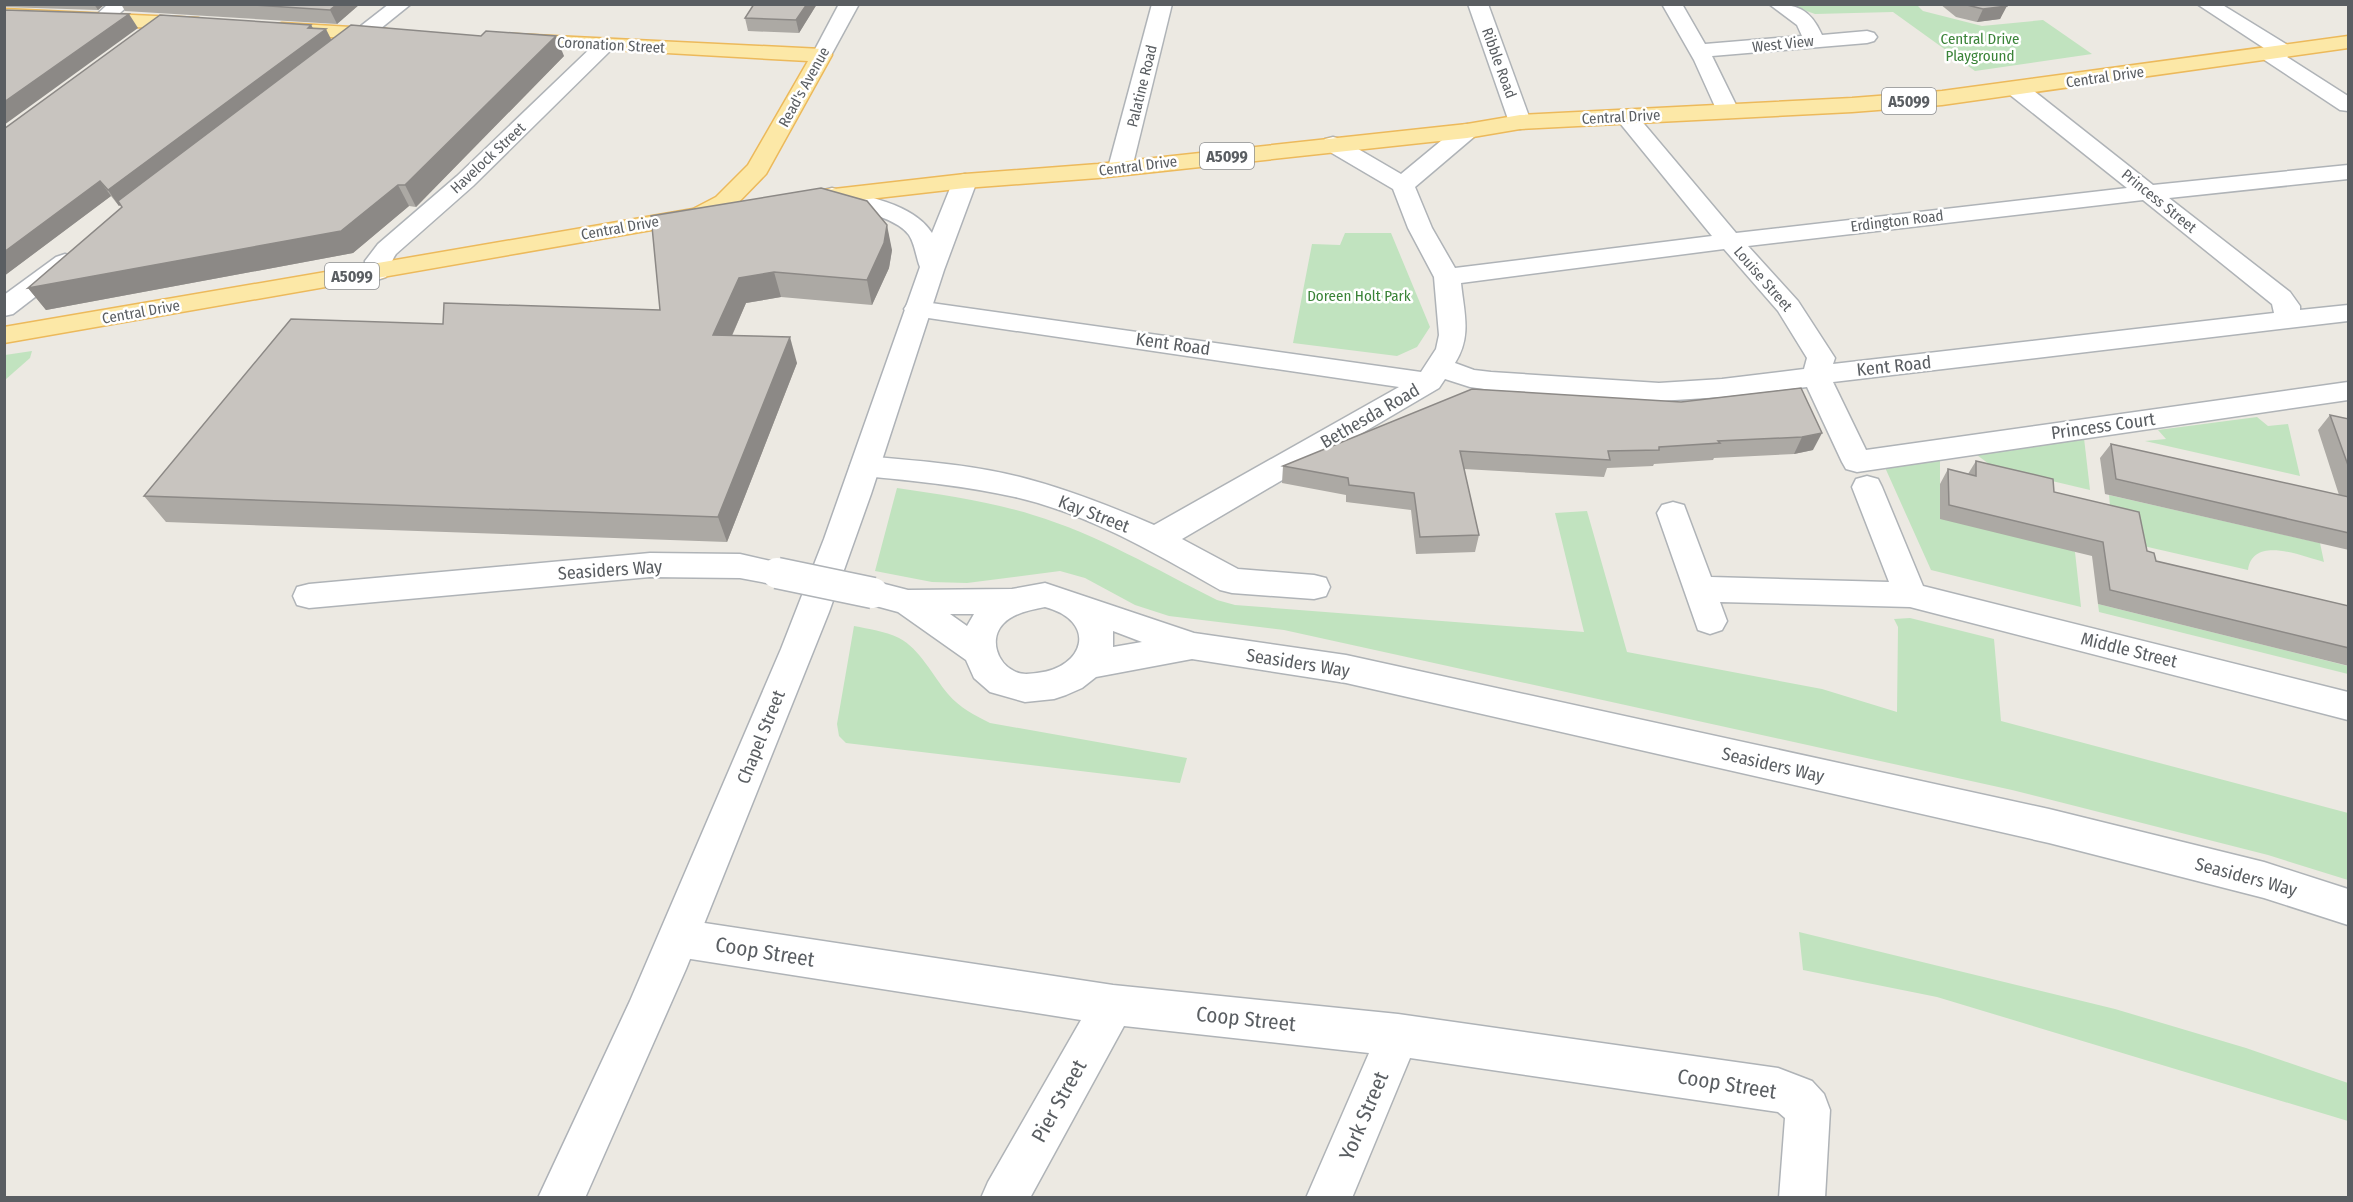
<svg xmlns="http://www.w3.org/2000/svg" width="2353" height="1202" font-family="'Fira Sans Condensed',sans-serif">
  <rect width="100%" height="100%" fill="#ece9e2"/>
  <g fill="#c1e3bf">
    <path d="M 1790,5 L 1918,6 L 1923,11 L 1982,26 L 2043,20 L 2092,54 L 1975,71 L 1893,12 L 1815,14 Z"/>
    <path d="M 1345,233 L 1391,233 L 1430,327 L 1417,347 L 1397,356 L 1293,343 L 1312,244 L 1340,245 Z"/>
    <path d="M 32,351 L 30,358 L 5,380 L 5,355 Z"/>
    <path d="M 2257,417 L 2268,426 L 2288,424 L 2300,476 L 2145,441 L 2166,439 L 2158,430 Z"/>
    <path d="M 2084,438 L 2090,490 L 1993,467 L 1977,455 L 1980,451 Z"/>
    <path d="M 1940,457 L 1940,484 L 2075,552 L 2081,607 L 1931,570 L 1883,463 Z"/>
    <path d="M 897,488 C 943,495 988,501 1033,515 C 1097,534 1157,570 1217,600 L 1235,605 L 1584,632 L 1555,513 L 1587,511 L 1627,652 L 1822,689 L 1897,712 L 1898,627 L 1894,619 L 1910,618 L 1994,639 L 2001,721 L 2348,813 L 2348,880 L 2268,855 L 2012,790 L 1284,630 L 1169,616 L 1135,605 L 1085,578 L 1060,571 L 967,583 L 932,582 L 875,571 Z"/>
    <path d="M 2109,495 L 2320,543 L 2324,562 C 2301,556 2253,535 2248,570 L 2113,539 Z"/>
    <path d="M 2098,604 L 2348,666 L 2348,674 L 2099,612 Z"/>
    <path d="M 854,626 C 869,629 884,631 899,638 C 920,649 933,676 948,694 C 960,708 974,715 990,723 L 1187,758 L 1180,783 L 846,743 L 839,736 L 837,724 Z"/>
    <path d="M 1799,932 L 2115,1009 L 2246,1048 L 2348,1083 L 2348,1121 L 1937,997 L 1803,970 Z"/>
  </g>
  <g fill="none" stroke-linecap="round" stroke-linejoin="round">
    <g stroke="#afb3b7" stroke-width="3">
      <g id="street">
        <path d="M 108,4 L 130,4 L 110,22 L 96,22 L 93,18 Z"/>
        <path d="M 839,4 L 859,4 L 829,59 L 822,61 L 815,59 L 812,55 Z"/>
        <path d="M 1152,4 L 1172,4 L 1132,168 L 1128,173 L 1120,175 L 1112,173 L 1108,168 Z"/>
        <path d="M 1468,4 L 1488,4 L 1531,122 L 1528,127 L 1520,129 L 1512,127 L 1509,122 Z"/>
        <path d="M 1662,4 L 1682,4 L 1705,44 L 1802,36 L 1797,25 L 1769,4 C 1796,4 1810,8 1822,35 L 1867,31 L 1874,33 L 1877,37 L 1874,41 L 1867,43 L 1712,56 L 1739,111 L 1736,116 L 1728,118 L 1720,116 L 1717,111 L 1694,60 Z"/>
        <path d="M 2197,4 L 2221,4 L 2291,47 L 2294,51 L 2287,57 L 2348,96 L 2348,111 L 2340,110 L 2260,57 L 2257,53 L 2264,48 Z"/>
        <path d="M 605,39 L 612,41 L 615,45 L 612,49 L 473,186 L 396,254 C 390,262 391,270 386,277 L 377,280 L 368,277 L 364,272 L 365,261 L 378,244 L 457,176 L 598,41 Z"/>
        <path d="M 2017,83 L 2025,84 L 2153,185 L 2348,165 L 2348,179 L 2169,198 L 2290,292 L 2300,306 L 2300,310 L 2348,305 L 2348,321 L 1833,382 L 1866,450 L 2348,382 L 2348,400 L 1857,472 L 1846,469 L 1842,462 L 1807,387 L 1722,397 L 1659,401 L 1491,390 L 1470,387 L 1445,379 L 1439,388 L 1182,539 L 1238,569 L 1314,575 L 1326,578 L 1330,587 L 1326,596 L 1314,599 L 1232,593 L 1220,590 C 1155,553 1089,514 1015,497 C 966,486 915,481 865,476 L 854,473 L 850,466 L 854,459 L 865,456 C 917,461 970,464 1020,477 C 1067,489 1110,506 1154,525 L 1399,387 L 908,315 L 904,309 L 908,303 L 917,301 L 1421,372 L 1436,349 L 1439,335 L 1434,277 L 1408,228 L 1393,189 L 1325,149 L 1322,144 L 1325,139 L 1333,137 L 1341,139 L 1401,174 L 1459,126 L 1467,124 L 1475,126 L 1478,131 L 1475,136 L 1415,187 L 1432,228 L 1455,268 L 1712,236 L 1615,117 L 1618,112 L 1626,110 L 1634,112 L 1736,233 L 2127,188 L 2009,94 L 2006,89 L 2009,84 ZM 2143,200 L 2272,304 L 2274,313 L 1833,364 L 1835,358 L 1798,301 L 1748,246 ZM 1724,249 L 1778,311 L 1807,358 L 1804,369 L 1722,379 L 1659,383 L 1491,372 L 1474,370 L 1455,363 C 1472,336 1464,313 1461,283 Z"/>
        <path d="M 1867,476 L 1878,479 L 1882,487 L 1923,586 L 2348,692 L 2348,720 L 1910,607 L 1720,602 L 1727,621 L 1722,630 L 1710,634 L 1698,630 L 1657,513 L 1662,505 L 1673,502 L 1684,505 L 1711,577 L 1889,582 L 1852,487 L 1856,479 Z"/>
        <path d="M 650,553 L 740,554 L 788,565 L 793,573 L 788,581 L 777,585 L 740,578 L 650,577 L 309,608 L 297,605 L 293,596 L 297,587 L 309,584 Z"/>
        <path d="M 873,581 L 908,590 L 1012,589 L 1045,583 L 1194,633 L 1346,655 L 2049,809 L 2264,862 L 2348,889 L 2348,925 L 2264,898 L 2049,843 L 1346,683 L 1192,659 L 1096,677 L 1082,688 L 1066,695 L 1054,699 L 1025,702 L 990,692 L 974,678 L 966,660 L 898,612 L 861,602 L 857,593 L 861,584 ZM 1045,607 C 1098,621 1085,668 1037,673 C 1029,674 1021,675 1014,671 C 997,663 989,639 1003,624 C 1013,613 1030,610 1045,607 ZM 950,614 L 974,614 L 967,626 ZM 1113,631 L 1142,642 L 1113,647 Z"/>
        <path d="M 678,919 L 1113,985 L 1398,1014 L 1778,1068 L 1812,1081 L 1824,1094 L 1830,1110 L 1825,1198 L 1779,1198 L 1785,1118 L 1778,1112 L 1410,1058 L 1352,1198 L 1306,1198 L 1369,1053 L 1124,1026 L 1030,1198 L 981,1198 L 988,1182 L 1081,1020 L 678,957 L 664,951 L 658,938 L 664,925 Z"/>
      </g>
    </g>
    <g stroke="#aeb2b7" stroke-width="3">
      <g id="secondary">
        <path d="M 389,4 L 411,4 L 344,58 L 337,60 L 330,58 L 327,54 L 330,50 Z"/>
        <path d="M 965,174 L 973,176 L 977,181 L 944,270 L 871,494 L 829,612 L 686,969 L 585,1198 L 538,1198 L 630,1001 L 781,649 L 824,539 L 920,267 C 916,257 915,244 909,235 C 896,216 846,207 824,200 L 820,195 L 824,190 L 832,188 C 864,196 913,203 932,233 L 953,181 L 957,176 Z"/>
        <path d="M 65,254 L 74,257 L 78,262 L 74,267 L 13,314 L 4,316 L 4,295 L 56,257 Z"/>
      </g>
    </g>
    <g stroke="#ecb95b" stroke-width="3">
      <g id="primary">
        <path d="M 4,9 L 198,18 L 205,20 L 208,24 L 205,28 L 198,30 L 4,21 Z"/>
        <path d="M 282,23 L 386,29 L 393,31 L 396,35 L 393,39 L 386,41 L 275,33 L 272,29 L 275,25 Z"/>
        <path d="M 513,34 L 822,49 L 829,51 L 832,55 L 766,174 L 734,207 L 709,220 L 4,343 L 4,327 L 693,209 L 716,197 L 748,165 L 808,61 L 506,44 L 503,40 L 506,36 Z"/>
        <path d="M 2348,36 L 2348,48 L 1942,105 L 1852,112 L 1520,129 L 1467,138 L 1098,178 L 965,188 L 799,207 L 790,205 L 787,200 L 790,195 L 799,193 L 965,174 L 1098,164 L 1467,124 L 1520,115 L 1852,98 L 1942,91 Z"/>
      </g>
    </g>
    <use href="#street" fill="#fff" fill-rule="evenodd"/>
    <use href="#secondary" fill="#fff" fill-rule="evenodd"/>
    <use href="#primary" fill="#fce8a7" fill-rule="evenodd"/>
    <g stroke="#afb3b7" stroke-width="33" stroke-linecap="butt">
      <path id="street-bridge" d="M 777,573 L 873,593"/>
    </g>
    <use href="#street-bridge" stroke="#fff" stroke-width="30"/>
  </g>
  <g fill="#aca9a4">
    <path d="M 4,4 L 105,4 L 98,10 L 4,7 Z"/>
    <path d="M 121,4 L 360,4 L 337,24 L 125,11 Z"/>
    <path d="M 754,4 L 817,4 L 799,33 L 748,31 L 745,18 Z"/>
    <path d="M 1940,4 L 2007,4 L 2000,19 L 1977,22 L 1956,17 Z"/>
    <path d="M 311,25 L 313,28 L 331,40 L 564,56 L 416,207 L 409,206 L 353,253 L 46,310 L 28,288 L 122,207 L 120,204 L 119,206 L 111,196 L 4,276 L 4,129 Z"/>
    <path d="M 651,216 L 892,250 L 889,268 L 872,305 L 781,297 L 746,303 L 732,336 L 797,363 L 727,542 L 166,522 L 144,496 L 443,324 L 660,310 Z"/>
    <path d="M 1801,388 L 1813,450 L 1794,454 L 1714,458 L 1713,460 L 1654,464 L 1653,466 L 1607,468 L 1604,477 L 1464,469 L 1479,535 L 1475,552 L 1416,554 L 1411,510 L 1346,502 L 1346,495 L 1282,483 L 1283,466 L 1681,402 Z"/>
    <path d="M 2330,415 L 2349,419 L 2349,550 L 2105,494 L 2100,458 L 2111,444 L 2339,495 L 2318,430 Z"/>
    <path d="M 1976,461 L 2054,492 L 2147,551 L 2156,561 L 2349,606 L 2349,666 L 2098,604 L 2092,556 L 1940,519 L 1940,484 L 1948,469 L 1968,474 Z"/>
  </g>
  <g fill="#8c8986">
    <path d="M 94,4 L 105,4 L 98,10 Z"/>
    <path d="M 337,4 L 360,4 L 337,24 L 330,10 Z"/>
    <path d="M 807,4 L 817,4 L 799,33 L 796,20 Z"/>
    <path d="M 2007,6 L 2000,19 L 1977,22 L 1983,9 Z"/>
    <path d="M 129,14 L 138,28 L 4,125 L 4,102 Z"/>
    <path d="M 311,25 L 317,36 L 326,29 L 333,43 L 119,206 L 108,190 Z"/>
    <path d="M 556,36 L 564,56 L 416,207 L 405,185 Z"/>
    <path d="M 100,181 L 111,196 L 4,276 L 4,252 Z"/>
    <path d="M 398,185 L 409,206 L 353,253 L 46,310 L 28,288 Z"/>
    <path d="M 887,225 L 892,250 L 889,268 L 872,305 L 867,280 Z"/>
    <path d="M 774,272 L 781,297 L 746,303 L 721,360 L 713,335 L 739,278 Z"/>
    <path d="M 790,337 L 797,363 L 727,542 L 718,517 Z"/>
    <path d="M 1822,433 L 1813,450 L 1794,454 L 1802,437 Z"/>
  </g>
  <g fill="#c8c4bf" stroke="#8c8986" stroke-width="1.5">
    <path d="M 239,4 L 337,4 L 330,10 Z"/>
    <path d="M 754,4 L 807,4 L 796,20 L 745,18 Z"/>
    <path d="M 1963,4 L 2007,4 L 2007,6 L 1983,9 Z"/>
    <path d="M 4,10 L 129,14 L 4,102 Z"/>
    <path d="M 160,15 L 311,25 L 308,28 L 326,29 L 108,190 L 100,181 L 4,252 L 4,129 Z"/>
    <path d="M 351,25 L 481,36 L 486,31 L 556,36 L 405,185 L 398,185 L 341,231 L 28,288 L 122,207 L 118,201 Z"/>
    <path d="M 821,188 L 867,201 L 887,225 L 884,243 L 867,280 L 774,272 L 739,278 L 713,335 L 790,337 L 718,517 L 144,496 L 291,319 L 443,324 L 444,303 L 660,310 L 651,216 Z"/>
    <path d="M 1801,388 L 1822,433 L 1802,437 L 1718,441 L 1720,443 L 1659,447 L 1659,450 L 1608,451 L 1610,460 L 1460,451 L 1479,535 L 1420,537 L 1414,493 L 1349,485 L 1348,478 L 1283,466 L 1472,389 L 1681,402 Z"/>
    <path d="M 2330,415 L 2349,419 L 2349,468 Z"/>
    <path d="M 2111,444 L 2349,497 L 2349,533 L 2116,479 Z"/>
    <path d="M 1976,461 L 2053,479 L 2054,492 L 2139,512 L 2147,551 L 2154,553 L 2156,561 L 2349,606 L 2349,648 L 2110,590 L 2103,542 L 1949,505 L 1948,469 L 1976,476 Z"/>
  </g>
  <g text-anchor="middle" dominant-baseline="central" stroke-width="5" stroke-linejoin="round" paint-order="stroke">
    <g font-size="15" fill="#3a8338" stroke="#fff">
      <text x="1980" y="39">Central Drive<tspan x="1980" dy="17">Playground</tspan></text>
      <text x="1359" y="296">Doreen Holt Park</text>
    </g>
    <g font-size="15" fill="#5a5e62" stroke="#fff">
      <text transform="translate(1783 44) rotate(-6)">West View</text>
      <text transform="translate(611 45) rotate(3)">Coronation Street</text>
      <text transform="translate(1499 63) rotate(70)">Ribble Road</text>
      <text transform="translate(2105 77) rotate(-8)">Central Drive</text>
      <text transform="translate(1142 86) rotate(-76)">Palatine Road</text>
      <text transform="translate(804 87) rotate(-61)">Read's Avenue</text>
      <text transform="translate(1621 117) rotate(-3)">Central Drive</text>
      <text transform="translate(488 158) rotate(-43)">Havelock Street</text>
      <text transform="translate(1138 166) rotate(-7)">Central Drive</text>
      <text transform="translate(2159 201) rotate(39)">Princess Street</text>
      <text transform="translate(1897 221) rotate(-7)">Erdington Road</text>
      <text transform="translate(620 228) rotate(-10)">Central Drive</text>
      <text transform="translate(1763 279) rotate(49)">Louise Street</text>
      <text transform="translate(141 312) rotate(-10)">Central Drive</text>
    </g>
    <g fill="#fff" stroke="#8c8e91" stroke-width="1.5">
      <rect x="1882" y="88" width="54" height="26" rx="4.5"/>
      <rect x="1200" y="143" width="54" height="26" rx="4.5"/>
      <rect x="325" y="263" width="54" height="26" rx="4.5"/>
    </g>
    <g font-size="16" font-weight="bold" fill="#5a5e62">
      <text x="1909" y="101">A5099</text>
      <text x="1227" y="156">A5099</text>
      <text x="352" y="276">A5099</text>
    </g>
    <g font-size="18" fill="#5a5e62" stroke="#fff">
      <text transform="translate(1173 344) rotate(8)">Kent Road</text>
      <text transform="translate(1894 366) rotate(-6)">Kent Road</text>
      <text transform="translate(1370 416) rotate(-30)">Bethesda Road</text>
      <text transform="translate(2103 426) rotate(-8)">Princess Court</text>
      <text transform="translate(1094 514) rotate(21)">Kay Street</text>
      <text transform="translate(610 570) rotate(-4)">Seasiders Way</text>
      <text transform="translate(2129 650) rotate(14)">Middle Street</text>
      <text transform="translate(1298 663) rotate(9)">Seasiders Way</text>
      <text transform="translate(761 737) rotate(-68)">Chapel Street</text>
      <text transform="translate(1773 765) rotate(13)">Seasiders Way</text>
      <text transform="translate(2246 877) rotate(15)">Seasiders Way</text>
    </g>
    <g font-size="21" fill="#5a5e62" stroke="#fff">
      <text transform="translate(765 952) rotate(9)">Coop Street</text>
      <text transform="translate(1246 1019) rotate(6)">Coop Street</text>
      <text transform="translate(1727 1084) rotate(9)">Coop Street</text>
      <text transform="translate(1059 1101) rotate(-61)">Pier Street</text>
      <text transform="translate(1364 1116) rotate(-67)">York Street</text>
    </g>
  </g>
  <rect width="2353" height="1202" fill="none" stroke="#5a5e62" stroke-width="12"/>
</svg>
